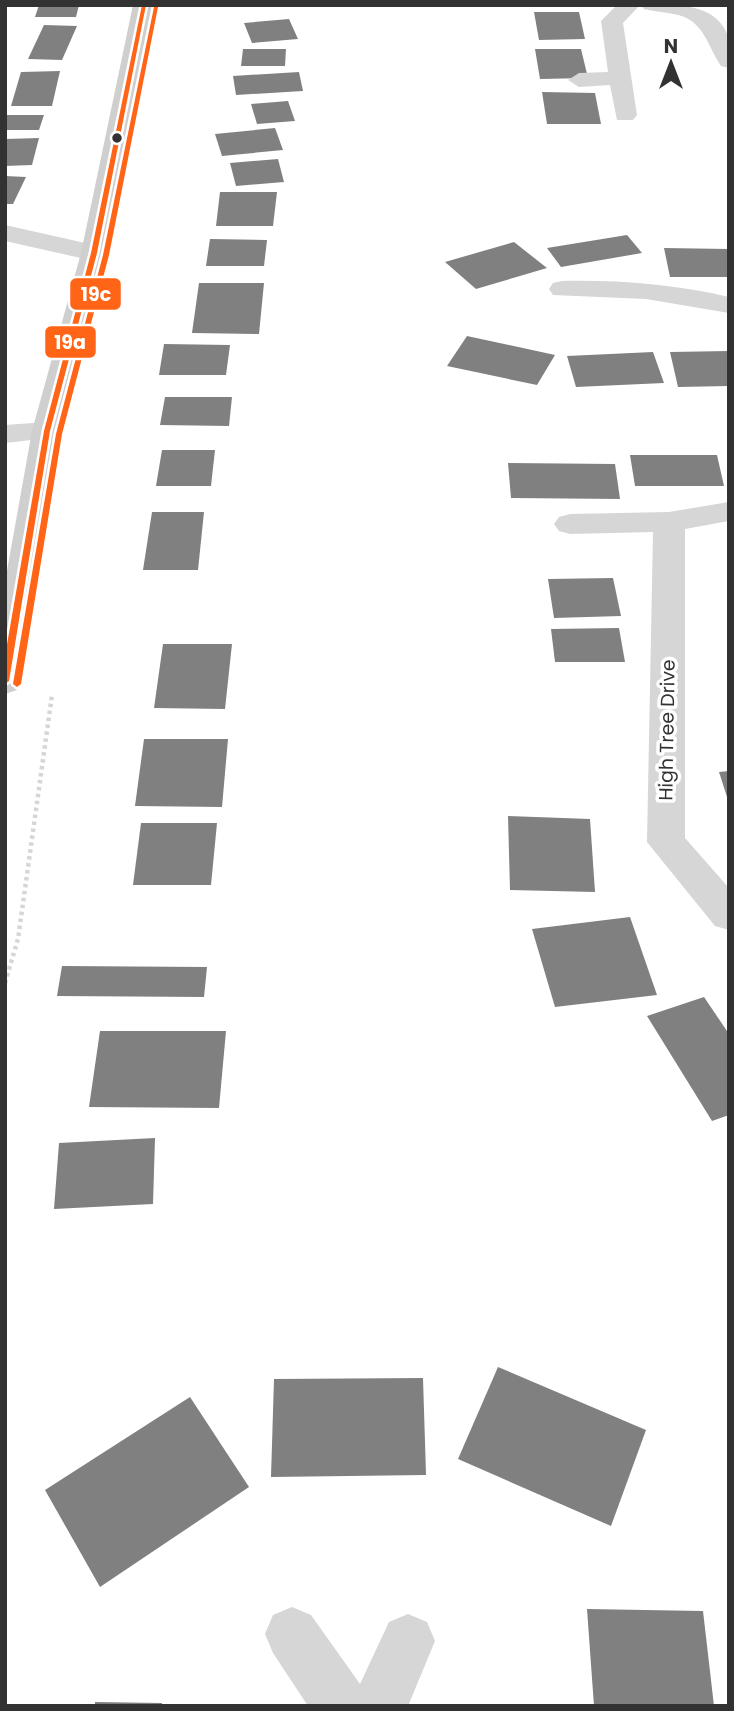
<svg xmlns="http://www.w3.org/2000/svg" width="734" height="1711" font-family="Poppins,sans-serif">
  <rect width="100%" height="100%" fill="#fff"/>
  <g fill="#808080">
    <path d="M 39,5 L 79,5 L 76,17 L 35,17 Z"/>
    <path d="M 534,12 L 579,12 L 585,39 L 539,40 Z"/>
    <path d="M 289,19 L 298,39 L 252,43 L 244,23 Z"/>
    <path d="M 44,25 L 77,26 L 62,60 L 28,59 Z"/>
    <path d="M 243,49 L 286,49 L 285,66 L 241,66 Z"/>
    <path d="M 535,49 L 581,49 L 588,78 L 540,79 Z"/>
    <path d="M 60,71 L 52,106 L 11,106 L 21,72 Z"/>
    <path d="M 299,72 L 303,91 L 236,95 L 233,76 Z"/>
    <path d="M 542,92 L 595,93 L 601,124 L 547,124 Z"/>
    <path d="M 288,101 L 295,121 L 257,124 L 251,104 Z"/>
    <path d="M 5,115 L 44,115 L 39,130 L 5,130 Z"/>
    <path d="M 275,128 L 283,150 L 222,156 L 215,134 Z"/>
    <path d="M 39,138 L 32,165 L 5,166 L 5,139 Z"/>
    <path d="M 278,159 L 284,182 L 236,186 L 230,163 Z"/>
    <path d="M 5,176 L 26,177 L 13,204 L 5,204 Z"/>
    <path d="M 220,192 L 277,192 L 273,226 L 216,226 Z"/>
    <path d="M 627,235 L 642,253 L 561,267 L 547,248 Z"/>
    <path d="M 210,239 L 267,240 L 264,266 L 206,266 Z"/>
    <path d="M 514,242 L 547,268 L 476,289 L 445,262 Z"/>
    <path d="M 664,248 L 729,249 L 729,277 L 670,277 Z"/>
    <path d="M 199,283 L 264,283 L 259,334 L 192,333 Z"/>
    <path d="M 467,336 L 555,355 L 537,385 L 447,366 Z"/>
    <path d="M 164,344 L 230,345 L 226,375 L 159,375 Z"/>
    <path d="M 729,351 L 729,386 L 678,387 L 670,352 Z"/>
    <path d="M 653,352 L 664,383 L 576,387 L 567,356 Z"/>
    <path d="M 165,397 L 232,397 L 229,426 L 160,425 Z"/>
    <path d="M 162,450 L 215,450 L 211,486 L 156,486 Z"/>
    <path d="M 630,455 L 717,455 L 724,486 L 635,486 Z"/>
    <path d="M 508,463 L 615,464 L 620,499 L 511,498 Z"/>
    <path d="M 152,512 L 204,512 L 198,570 L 143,570 Z"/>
    <path d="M 613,578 L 621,616 L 554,618 L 548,579 Z"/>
    <path d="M 619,628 L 625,662 L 555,662 L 551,629 Z"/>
    <path d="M 163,644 L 232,644 L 225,709 L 154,708 Z"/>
    <path d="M 144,739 L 228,739 L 222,807 L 135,806 Z"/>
    <path d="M 729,771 L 729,800 L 728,800 L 719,772 Z"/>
    <path d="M 508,816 L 590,819 L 595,892 L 510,890 Z"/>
    <path d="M 141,823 L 217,823 L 211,885 L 133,885 Z"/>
    <path d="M 630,917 L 657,995 L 555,1007 L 532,929 Z"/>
    <path d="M 62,966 L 207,967 L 204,997 L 57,996 Z"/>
    <path d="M 704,997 L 729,1034 L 729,1115 L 712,1121 L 647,1016 Z"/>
    <path d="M 100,1031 L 226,1031 L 219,1108 L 89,1107 Z"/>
    <path d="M 155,1138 L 153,1204 L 54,1209 L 59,1143 Z"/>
    <path d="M 498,1367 L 646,1430 L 611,1526 L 458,1459 Z"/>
    <path d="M 423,1378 L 426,1475 L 271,1477 L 274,1379 Z"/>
    <path d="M 190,1397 L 249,1487 L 100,1587 L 45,1490 Z"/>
    <path d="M 587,1609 L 703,1611 L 714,1706 L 594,1706 Z"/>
    <path d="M 95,1702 L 162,1703 L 162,1706 L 95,1706 Z"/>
  </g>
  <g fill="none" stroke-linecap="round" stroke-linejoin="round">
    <path stroke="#d6d6d6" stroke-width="4.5" stroke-dasharray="3.5 3.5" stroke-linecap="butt" d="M 5,983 L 18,939 L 52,695"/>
    <g fill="#d6d6d6" fill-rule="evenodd">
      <path d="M 617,5 L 640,5 L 623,23 L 637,115 L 633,120 L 617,120 L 610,85 L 579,87 L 568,80 L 579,73 L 608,72 L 601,21 Z"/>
      <path d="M 641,5 C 672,5 717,0 729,39 C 731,47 729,59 729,68 L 721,66 C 708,47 704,21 678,15 C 667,12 655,12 644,9 Z"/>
      <path d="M 5,225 L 103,247 L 107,253 L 103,259 L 94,261 L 5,241 Z"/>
      <path d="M 562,281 C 619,280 673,284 729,297 L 729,313 L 646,299 L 553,295 L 549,289 L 553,283 Z"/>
      <path d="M 47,422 L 58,425 L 62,431 L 58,437 L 5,443 L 5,425 Z"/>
      <path d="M 729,502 L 729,521 L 685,529 L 685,838 L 729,888 L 729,930 L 715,926 L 647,842 L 653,532 L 570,534 L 559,531 L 554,524 L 559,517 L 570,514 L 669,512 Z"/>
      <path d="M 292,1607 L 311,1615 L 360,1684 L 389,1622 L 408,1614 L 427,1622 L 435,1641 L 408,1706 L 308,1706 L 273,1653 L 265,1634 L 273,1615 Z"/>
    </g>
    <path fill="#cfcfcf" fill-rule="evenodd" d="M 133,5 L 154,5 L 107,253 L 62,431 L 22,682 L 17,690 L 5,694 L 5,582 L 32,431 L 81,253 Z"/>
    <g stroke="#fff" stroke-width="5">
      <path id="bus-1" d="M 142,5 L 146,5 L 97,253 L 50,431 L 9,681 L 5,684 L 5,656 L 44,431 L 91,253 Z"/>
    </g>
    <g stroke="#fff" stroke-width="5">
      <path id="bus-2" d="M 156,6 L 158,7 L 109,255 L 62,434 L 21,684 L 17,687 L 13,684 L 56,434 L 103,255 L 154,7 Z"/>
    </g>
    <use href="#bus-1" fill="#ff6417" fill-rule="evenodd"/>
    <use href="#bus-2" fill="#ff6417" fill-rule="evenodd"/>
  </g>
  <circle fill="#323232" stroke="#fff" stroke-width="2.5" cx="117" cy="138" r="6"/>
  <g text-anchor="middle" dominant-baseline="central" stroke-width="7" stroke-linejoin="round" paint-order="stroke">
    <g font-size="19" fill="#323232" stroke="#fff">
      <text transform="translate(667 730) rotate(-89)">High Tree Drive</text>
    </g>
  </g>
  <g stroke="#fff" stroke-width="2.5">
    <rect x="69" y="277" width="53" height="34" rx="7" fill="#ff6417"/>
    <rect x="44" y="325" width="53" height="34" rx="7" fill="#ff6417"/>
  </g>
  <g font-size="19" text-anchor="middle" font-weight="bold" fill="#fff">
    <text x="96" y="301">19c</text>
    <text x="70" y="349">19a</text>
  </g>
  <rect width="734" height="1711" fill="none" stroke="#323232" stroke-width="14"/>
  <g transform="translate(671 63)" stroke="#ffffff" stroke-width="5" paint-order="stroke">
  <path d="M0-5L12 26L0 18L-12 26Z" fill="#323232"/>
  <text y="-10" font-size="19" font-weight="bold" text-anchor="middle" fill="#323232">N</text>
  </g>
</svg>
